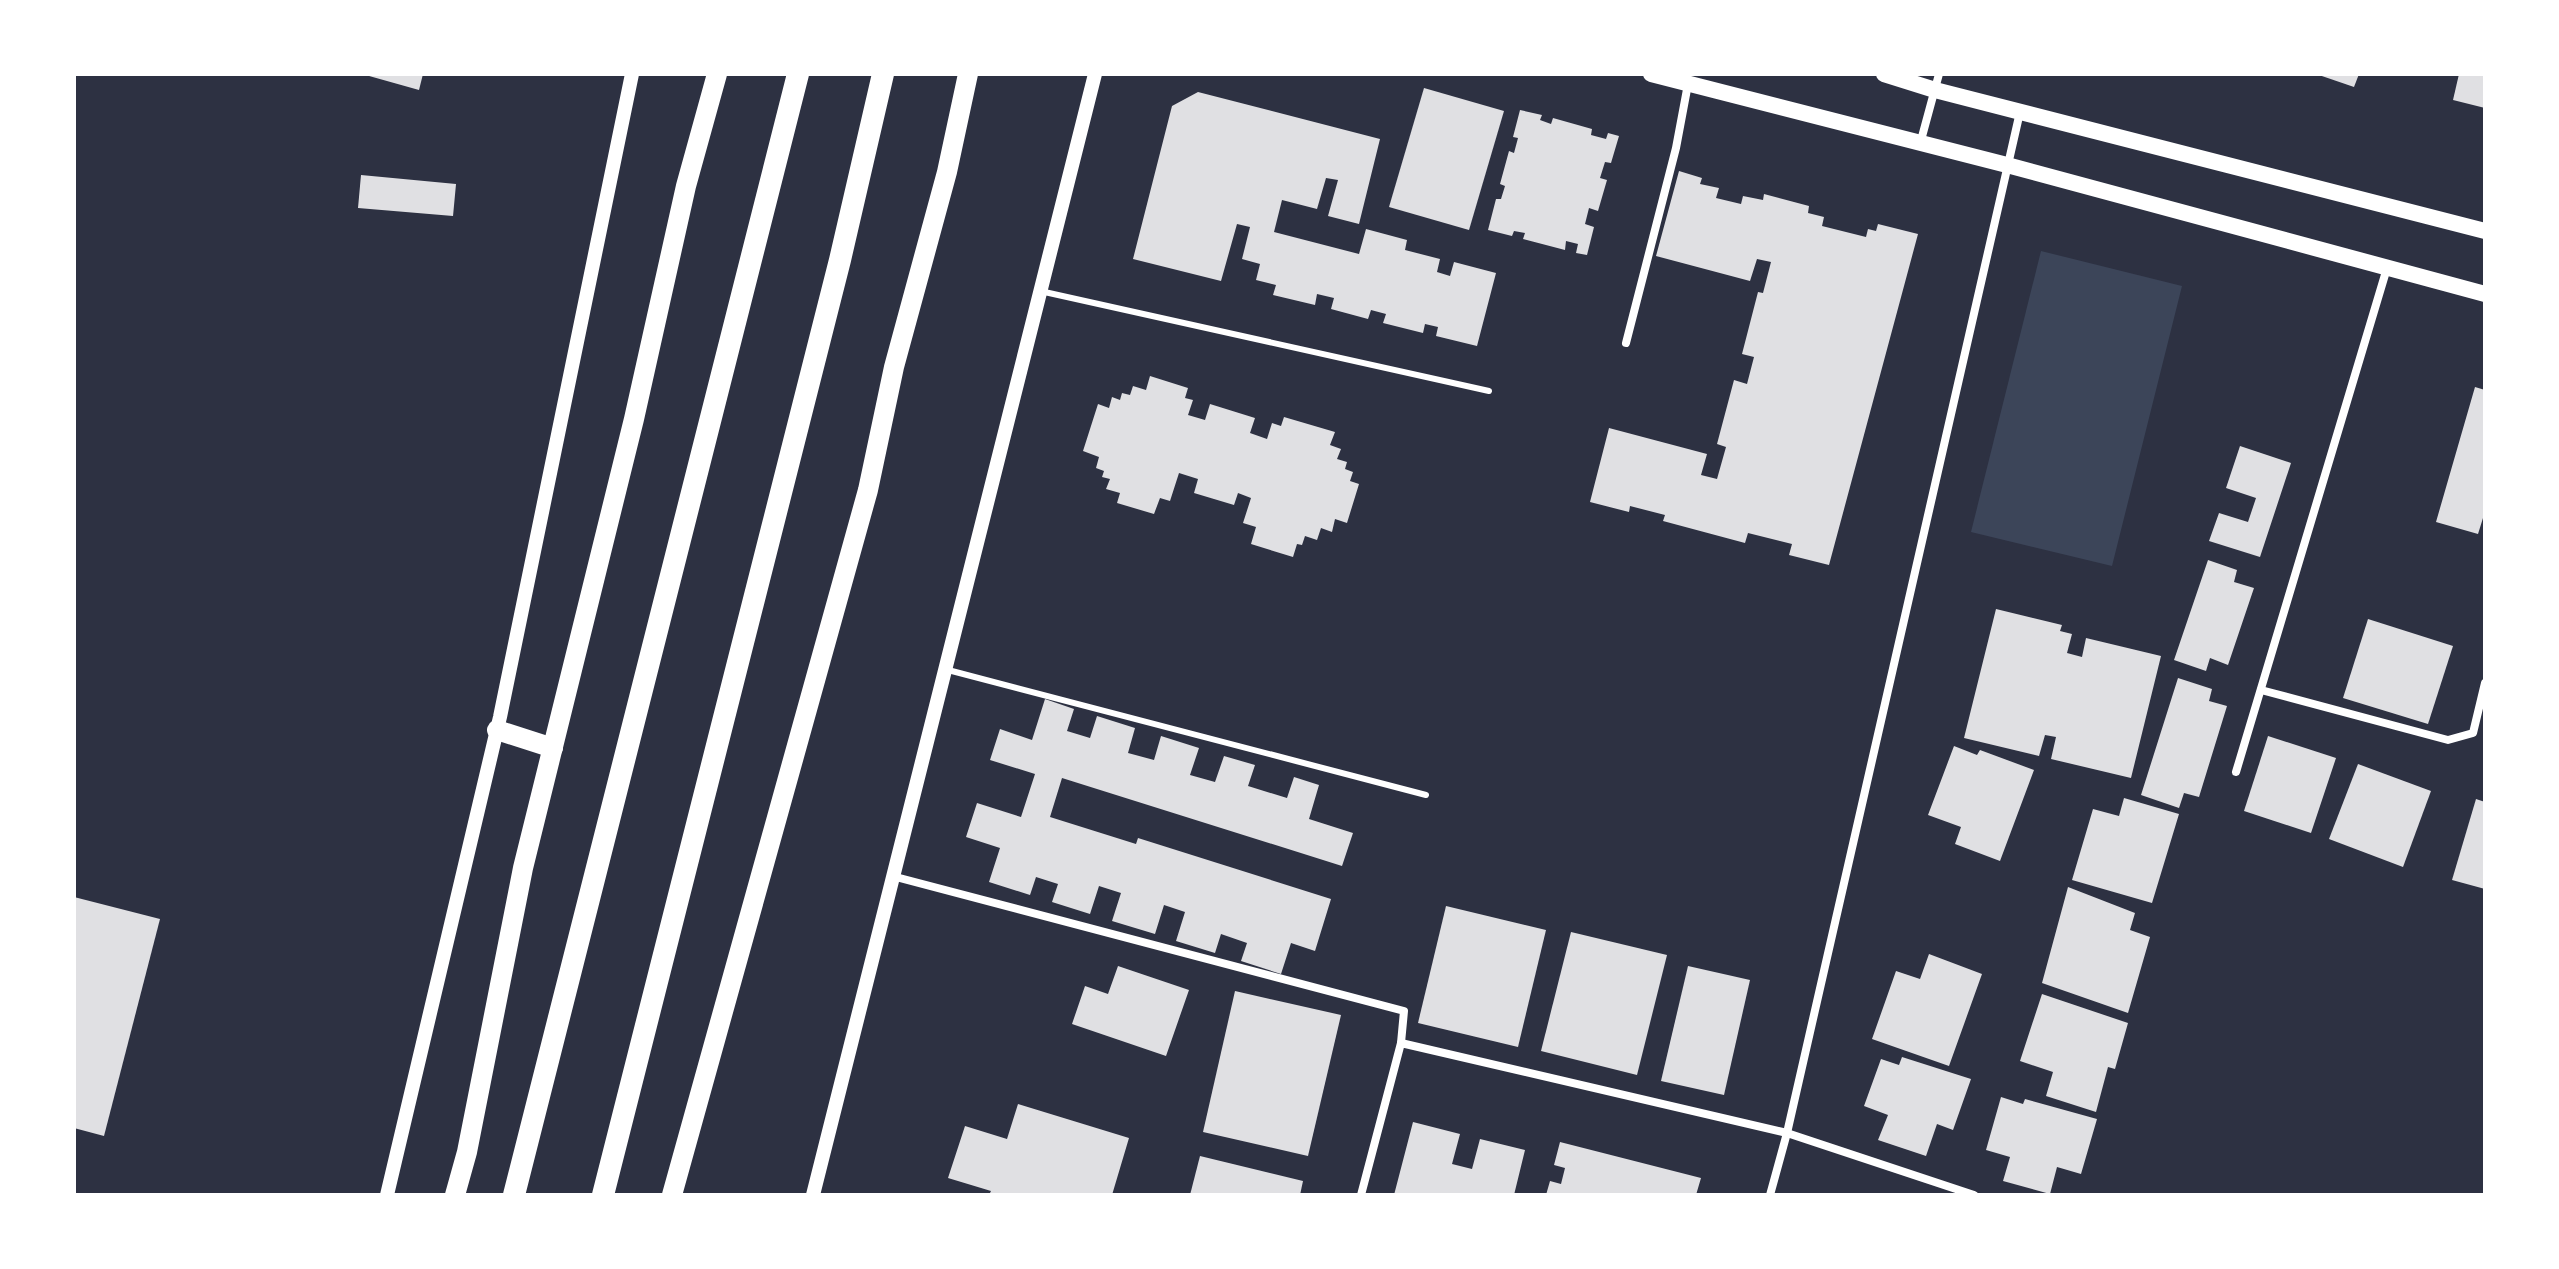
<svg xmlns="http://www.w3.org/2000/svg" width="2559" height="1269" font-family="Poppins,sans-serif">
  <rect width="100%" height="100%" fill="#2d3142"/>
  <path fill="#3c4559" d="M 2041,251 L 2182,286 L 2112,566 L 1971,532 Z"/>
  <g fill="#e0e0e3">
    <path d="M 362,74 L 423,74 L 419,90 Z"/>
    <path d="M 2316,74 L 2359,74 L 2354,87 Z"/>
    <path d="M 2459,74 L 2485,74 L 2485,108 L 2453,100 Z"/>
    <path d="M 1424,88 L 1504,111 L 1469,230 L 1389,207 Z"/>
    <path d="M 1198,92 L 1380,139 L 1359,224 L 1328,216 L 1338,180 L 1326,178 L 1317,209 L 1282,200 L 1274,232 L 1359,254 L 1366,229 L 1407,240 L 1405,250 L 1440,259 L 1437,272 L 1450,276 L 1454,262 L 1496,273 L 1477,346 L 1436,336 L 1438,327 L 1425,324 L 1423,333 L 1383,323 L 1386,314 L 1371,310 L 1368,319 L 1331,309 L 1334,298 L 1317,294 L 1315,305 L 1273,295 L 1276,285 L 1256,280 L 1260,264 L 1242,259 L 1250,227 L 1237,224 L 1221,281 L 1133,259 L 1172,106 Z"/>
    <path d="M 1520,110 L 1542,115 L 1540,120 L 1551,124 L 1553,118 L 1592,129 L 1591,135 L 1606,139 L 1608,133 L 1619,136 L 1611,163 L 1605,162 L 1600,178 L 1607,180 L 1598,211 L 1589,208 L 1585,224 L 1594,227 L 1587,255 L 1576,253 L 1578,244 L 1566,241 L 1565,250 L 1523,239 L 1525,233 L 1514,231 L 1512,236 L 1488,230 L 1496,199 L 1501,199 L 1505,186 L 1500,184 L 1509,151 L 1514,153 L 1518,138 L 1513,137 Z"/>
    <path d="M 1679,171 L 1702,178 L 1700,184 L 1719,188 L 1716,198 L 1741,204 L 1743,196 L 1763,200 L 1764,194 L 1809,206 L 1808,213 L 1824,217 L 1822,226 L 1866,237 L 1868,229 L 1876,231 L 1878,224 L 1918,234 L 1829,565 L 1789,555 L 1792,544 L 1748,533 L 1745,543 L 1663,521 L 1665,515 L 1630,506 L 1629,512 L 1590,502 L 1609,428 L 1707,454 L 1701,475 L 1717,479 L 1726,447 L 1717,444 L 1734,380 L 1747,384 L 1754,357 L 1742,354 L 1758,292 L 1763,293 L 1771,262 L 1757,259 L 1750,281 L 1656,256 Z"/>
    <path d="M 361,175 L 456,184 L 453,216 L 358,208 Z"/>
    <path d="M 1150,376 L 1188,388 L 1185,398 L 1193,400 L 1188,415 L 1205,420 L 1210,404 L 1255,418 L 1250,433 L 1267,439 L 1272,423 L 1281,426 L 1284,417 L 1335,432 L 1330,445 L 1341,449 L 1337,459 L 1347,462 L 1345,469 L 1353,472 L 1350,481 L 1359,484 L 1347,523 L 1335,519 L 1332,532 L 1321,528 L 1317,540 L 1305,536 L 1302,545 L 1297,544 L 1293,557 L 1251,544 L 1256,527 L 1243,523 L 1251,498 L 1238,493 L 1234,505 L 1194,493 L 1198,479 L 1179,473 L 1170,501 L 1160,498 L 1154,514 L 1117,503 L 1120,493 L 1106,489 L 1110,479 L 1102,477 L 1104,471 L 1096,468 L 1099,457 L 1083,451 L 1098,404 L 1109,408 L 1112,397 L 1120,400 L 1122,393 L 1130,395 L 1133,386 L 1146,390 Z"/>
    <path d="M 2475,387 L 2485,390 L 2485,518 L 2483,518 L 2478,534 L 2436,522 Z"/>
    <path d="M 2240,446 L 2291,463 L 2260,557 L 2209,541 L 2219,513 L 2248,522 L 2256,498 L 2226,488 Z"/>
    <path d="M 2208,560 L 2237,570 L 2234,582 L 2254,588 L 2228,665 L 2210,658 L 2206,671 L 2174,660 Z"/>
    <path d="M 1996,609 L 2062,625 L 2060,631 L 2072,634 L 2067,653 L 2082,657 L 2086,638 L 2161,656 L 2131,778 L 2051,759 L 2056,737 L 2045,735 L 2039,756 L 1964,738 Z"/>
    <path d="M 2368,619 L 2453,646 L 2428,724 L 2343,698 Z"/>
    <path d="M 2178,678 L 2212,689 L 2209,701 L 2227,706 L 2199,797 L 2184,793 L 2179,808 L 2141,795 Z"/>
    <path d="M 1045,699 L 1074,709 L 1067,731 L 1090,738 L 1097,716 L 1135,728 L 1128,753 L 1154,760 L 1161,736 L 1199,748 L 1190,775 L 1215,782 L 1224,756 L 1255,765 L 1248,786 L 1287,798 L 1294,777 L 1319,785 L 1309,819 L 1353,833 L 1342,866 L 1062,778 L 1050,817 L 1136,844 L 1138,838 L 1331,899 L 1315,951 L 1291,943 L 1281,974 L 1241,961 L 1247,943 L 1221,934 L 1215,953 L 1176,941 L 1185,912 L 1164,905 L 1155,934 L 1112,921 L 1121,893 L 1099,886 L 1090,914 L 1052,902 L 1058,884 L 1036,877 L 1030,895 L 989,882 L 1000,848 L 966,837 L 977,803 L 1021,817 L 1035,774 L 990,760 L 1000,729 L 1032,740 Z"/>
    <path d="M 2268,736 L 2336,758 L 2311,833 L 2244,811 Z"/>
    <path d="M 1954,746 L 1977,755 L 1980,750 L 2034,770 L 2000,861 L 1955,844 L 1961,827 L 1928,815 Z"/>
    <path d="M 2358,764 L 2431,791 L 2403,867 L 2329,839 Z"/>
    <path d="M 2124,798 L 2179,814 L 2152,903 L 2072,880 L 2093,809 L 2119,816 Z"/>
    <path d="M 2476,799 L 2485,802 L 2485,889 L 2452,880 Z"/>
    <path d="M 2068,887 L 2135,913 L 2130,930 L 2150,937 L 2128,1013 L 2042,983 Z"/>
    <path d="M 74,897 L 160,919 L 104,1136 L 74,1128 Z"/>
    <path d="M 1446,906 L 1546,930 L 1518,1047 L 1418,1023 Z"/>
    <path d="M 1571,932 L 1667,955 L 1637,1075 L 1541,1051 Z"/>
    <path d="M 1929,954 L 1982,974 L 1949,1066 L 1872,1039 L 1896,971 L 1920,979 Z"/>
    <path d="M 1118,966 L 1189,990 L 1166,1056 L 1072,1024 L 1085,986 L 1108,994 Z"/>
    <path d="M 1688,966 L 1750,980 L 1724,1095 L 1661,1081 Z"/>
    <path d="M 1235,991 L 1341,1015 L 1308,1156 L 1203,1132 Z"/>
    <path d="M 2042,994 L 2128,1023 L 2115,1069 L 2108,1067 L 2096,1112 L 2046,1096 L 2053,1072 L 2020,1061 Z"/>
    <path d="M 1902,1057 L 1971,1079 L 1953,1130 L 1937,1124 L 1926,1156 L 1878,1140 L 1888,1115 L 1864,1106 L 1881,1059 L 1899,1065 Z"/>
    <path d="M 2001,1097 L 2023,1104 L 2025,1099 L 2097,1119 L 2081,1174 L 2057,1167 L 2050,1194 L 2003,1181 L 2010,1157 L 1986,1150 Z"/>
    <path d="M 1018,1104 L 1129,1138 L 1112,1195 L 989,1195 L 991,1191 L 948,1178 L 965,1126 L 1007,1139 Z"/>
    <path d="M 1413,1122 L 1460,1134 L 1452,1164 L 1472,1169 L 1480,1139 L 1525,1150 L 1514,1195 L 1394,1195 Z"/>
    <path d="M 1560,1142 L 1701,1178 L 1696,1195 L 1546,1195 L 1550,1181 L 1561,1184 L 1565,1168 L 1554,1165 Z"/>
    <path d="M 1200,1156 L 1303,1181 L 1300,1195 L 1190,1195 Z"/>
  </g>
  <g fill="none" stroke-linecap="round" stroke-linejoin="round">
    <g stroke="#fff" stroke-width="6">
      <path d="M 1040,291 L 1489,391"/>
      <path d="M 948,670 L 1426,795"/>
    </g>
    <g stroke="#fff" stroke-width="8">
      <path d="M 1920,144 L 1939,74"/>
      <path d="M 1626,343 L 1676,148 L 1688,84"/>
      <path d="M 2261,690 L 2448,740 L 2473,733 L 2485,683"/>
      <path d="M 2236,772 L 2387,268"/>
      <path d="M 892,876 L 1404,1011 L 1401,1043"/>
      <path d="M 1361,1195 L 1401,1043 L 1787,1133 L 1974,1195"/>
      <path d="M 1770,1195 L 1787,1133 L 2020,112"/>
    </g>
    <g stroke="#fff" stroke-width="14">
      <path d="M 387,1195 L 500,717 L 632,74"/>
      <path d="M 813,1195 L 1095,74"/>
    </g>
    <g stroke="#fff" stroke-width="16">
      <path d="M 1651,74 L 2007,165 L 2485,294"/>
      <path d="M 1884,74 L 1935,90 L 2485,231"/>
    </g>
    <g stroke="#fff" stroke-width="20">
      <path d="M 497,730 L 553,748"/>
      <path d="M 455,1195 L 467,1152 L 523,868 L 634,419 L 686,186 L 717,74"/>
      <path d="M 672,1195 L 868,490 L 894,367 L 947,172 L 968,74"/>
    </g>
    <g stroke="#fff" stroke-width="22">
      <path d="M 514,1195 L 798,74"/>
      <path d="M 603,1195 L 840,260 L 883,74"/>
    </g>
  </g>
  <rect width="2559" height="1269" fill="none" stroke="#ffffff" stroke-width="152"/>
</svg>
